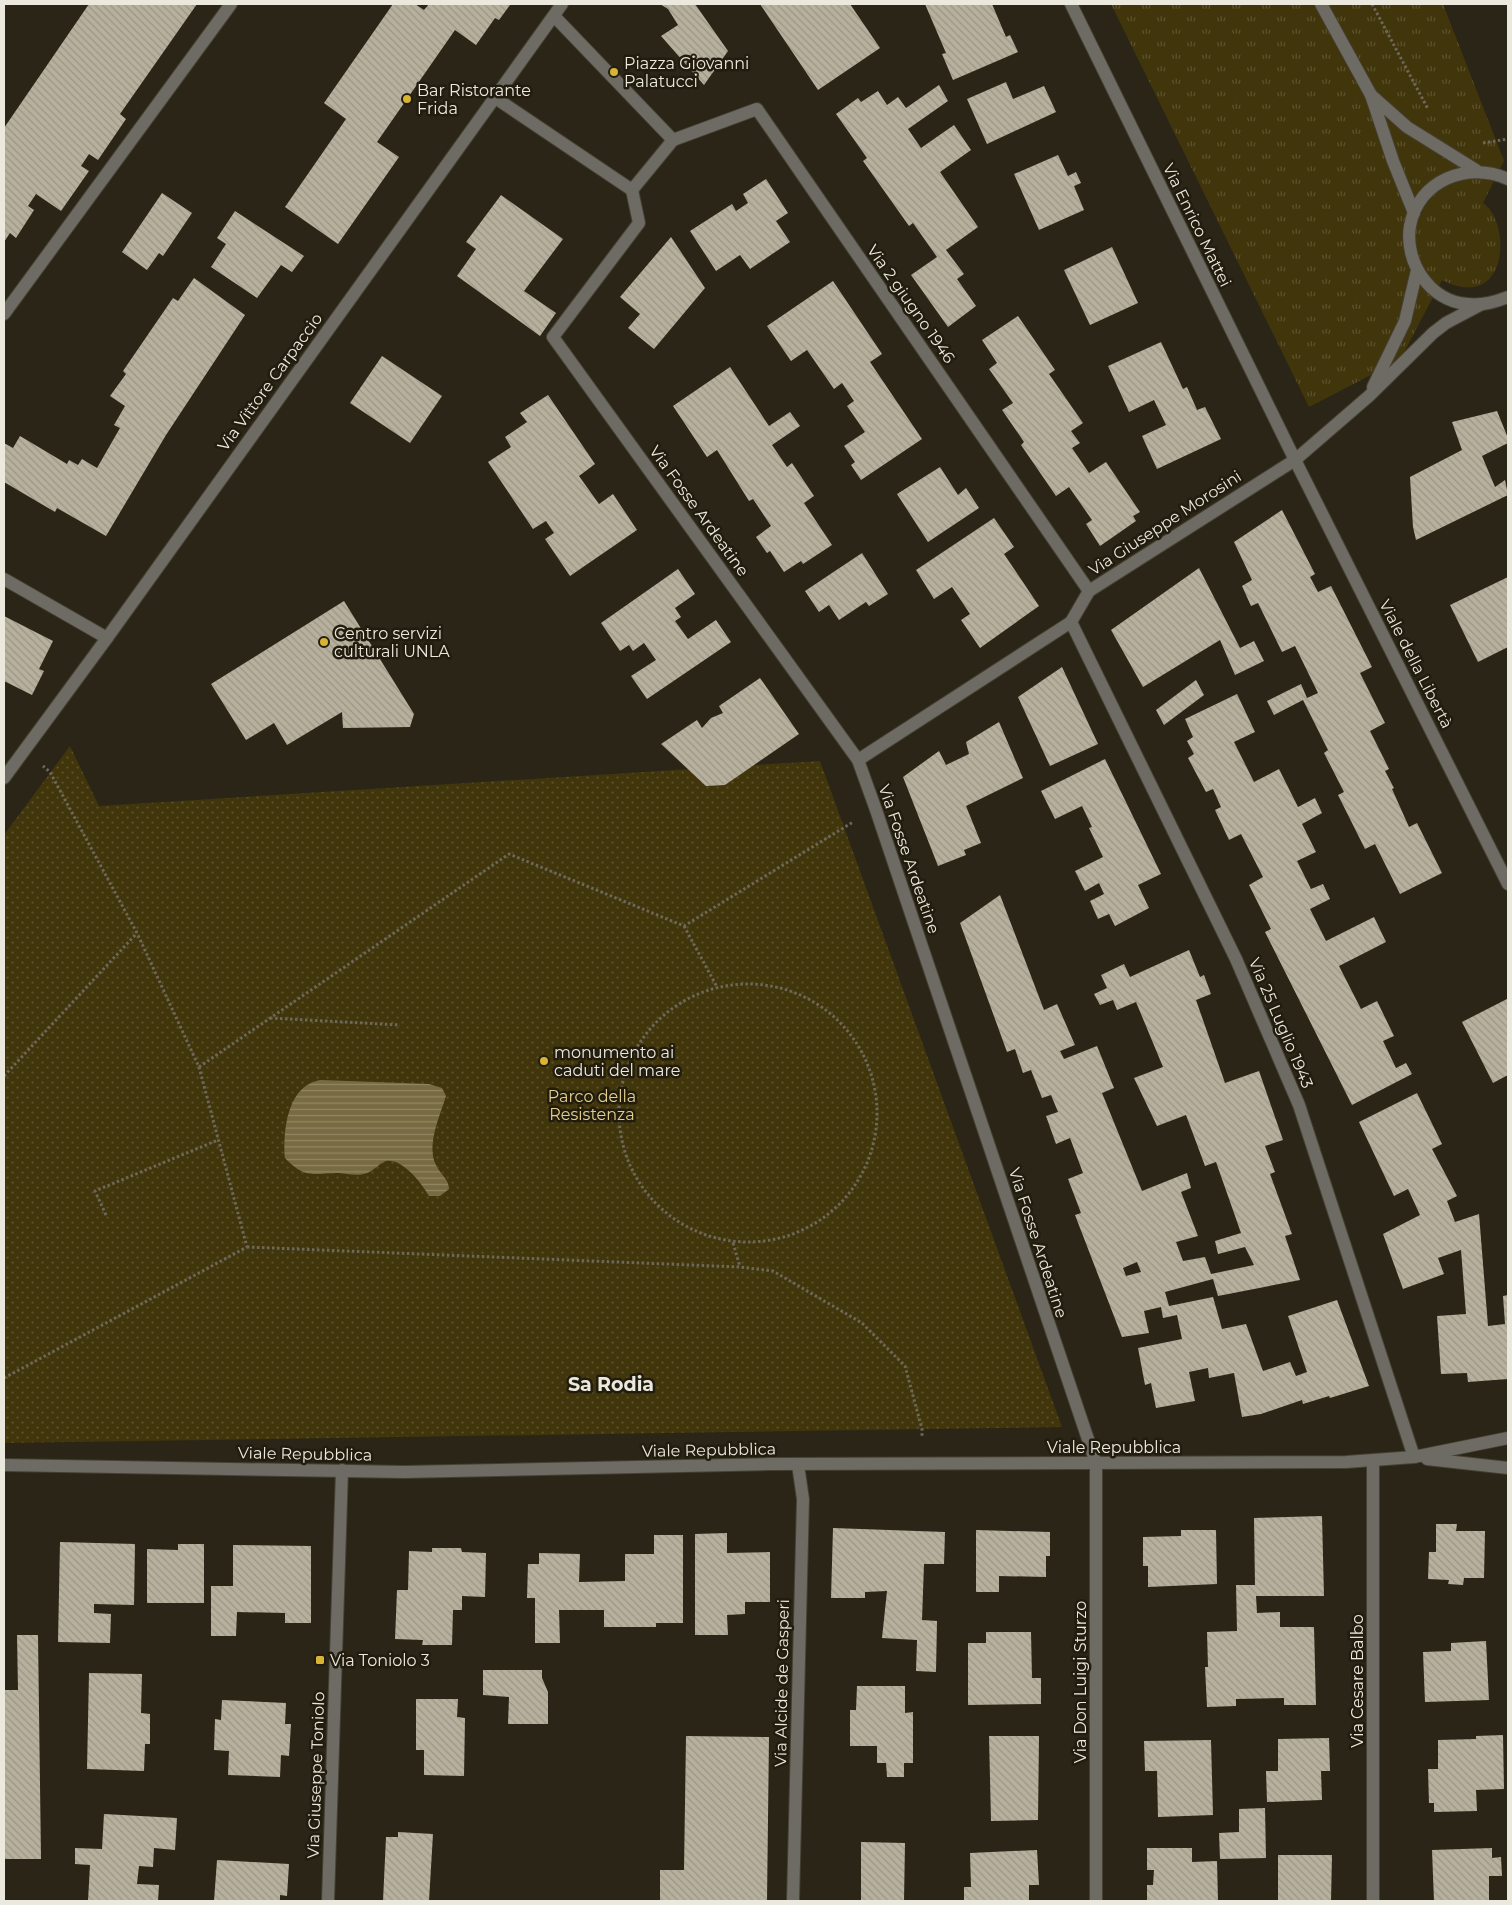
<svg xmlns="http://www.w3.org/2000/svg" width="1512" height="1905" font-family="Montserrat,sans-serif">
  <defs>
    <pattern id="grass-tufts" width="24" height="20" patternUnits="userSpaceOnUse" patternTransform="scale(1.25)"><rect width="24" height="20" fill="#41350b"/><path d="M3 7l-1-3M5 7V3M7 7l1-3M15 17l-1-3M17 17v-4M19 17l1-3" fill="none" stroke="#5d522e"/></pattern>
    <pattern id="park-dots" width="8" height="8" patternUnits="userSpaceOnUse" patternTransform="scale(1.25)"><rect width="8" height="8" fill="#41350b"/><path d="M2 2h.1M6 6h.1" fill="none" stroke="#5d522e" stroke-width="1.8" stroke-linecap="round"/></pattern>
    <pattern id="water-rules" width="6" height="5" patternUnits="userSpaceOnUse" patternTransform="scale(1.25)"><rect width="6" height="5" fill="#786b41"/><path d="M0 2.5h6" fill="none" stroke="#928765"/></pattern>
    <pattern id="building-back-hatch" width="6" height="6" patternUnits="userSpaceOnUse" patternTransform="scale(1.25)"><rect width="6" height="6" fill="#b6b09d"/><path d="M-1 5l2 2M0 0l6 6M5-1l2 2" fill="none" stroke="#9a9686"/></pattern>
  </defs>
  <rect width="100%" height="100%" fill="#2a2516"/>
  <path fill="url(#grass-tufts)" d="M 1111,4 L 1443,4 L 1504,161 L 1483,203 C 1512,222 1509,314 1442,280 L 1400,360 L 1309,407 Z"/>
  <path fill="url(#park-dots)" d="M 70,746 L 99,806 L 820,761 L 1062,1427 L 4,1443 L 4,835 Z"/>
  <path fill="url(#water-rules)" d="M 321,1080 L 429,1084 L 442,1088 L 446,1096 C 440,1116 426,1145 436,1165 C 440,1174 449,1179 449,1189 L 440,1196 L 429,1196 C 422,1184 403,1158 386,1161 C 379,1163 374,1171 367,1173 C 356,1177 347,1173 337,1173 C 311,1174 304,1178 285,1158 C 283,1131 287,1085 321,1080 Z"/>
  <g fill="url(#building-back-hatch)" fill-rule="evenodd">
    <path d="M 89,4 L 197,4 L 120,114 L 126,119 L 98,160 L 89,154 L 81,166 L 89,171 L 61,211 L 36,194 L 28,206 L 34,210 L 16,238 L 10,233 L 4,242 L 4,128 Z"/>
    <path d="M 393,4 L 415,4 L 424,10 L 429,4 L 510,5 L 499,20 L 495,18 L 476,45 L 455,30 L 377,142 L 399,157 L 338,244 L 285,207 L 346,119 L 324,103 Z"/>
    <path d="M 660,4 L 695,4 L 728,51 L 704,85 L 661,36 L 678,25 L 668,9 Z"/>
    <path d="M 760,4 L 850,4 L 880,48 L 818,90 Z"/>
    <path d="M 925,4 L 992,4 L 1006,37 L 1010,35 L 1018,52 L 953,80 L 942,54 L 946,53 Z"/>
    <path d="M 1006,82 L 1013,99 L 1044,86 L 1056,112 L 987,144 L 967,99 Z"/>
    <path d="M 939,85 L 948,101 L 908,129 L 921,148 L 954,125 L 971,150 L 940,172 L 978,227 L 946,250 L 964,274 L 957,279 L 976,306 L 948,327 L 911,275 L 937,257 L 913,223 L 909,226 L 863,161 L 867,158 L 836,114 L 858,98 L 861,102 L 878,91 L 887,105 L 898,97 L 906,108 Z"/>
    <path d="M 1058,155 L 1068,176 L 1076,172 L 1081,183 L 1074,186 L 1084,210 L 1039,230 L 1014,174 Z"/>
    <path d="M 766,179 L 788,213 L 776,221 L 790,242 L 750,269 L 740,255 L 716,271 L 690,231 L 732,204 L 736,211 L 748,203 L 743,194 Z"/>
    <path d="M 162,193 L 192,213 L 163,256 L 159,253 L 147,270 L 122,252 Z"/>
    <path d="M 501,195 L 563,239 L 524,291 L 556,313 L 540,336 L 457,276 L 476,249 L 466,242 Z"/>
    <path d="M 235,211 L 304,256 L 292,272 L 281,265 L 257,298 L 211,267 L 226,244 L 217,238 Z"/>
    <path d="M 671,237 L 705,288 L 654,349 L 628,328 L 640,314 L 620,297 Z"/>
    <path d="M 1112,247 L 1138,303 L 1090,325 L 1064,270 Z"/>
    <path d="M 194,278 L 245,315 L 166,435 L 106,536 L 57,508 L 55,512 L 4,482 L 4,443 L 13,448 L 20,436 L 67,464 L 69,460 L 78,465 L 82,459 L 97,468 L 120,428 L 114,425 L 125,406 L 110,396 L 126,374 L 123,371 L 173,298 L 178,301 Z"/>
    <path d="M 833,281 L 882,354 L 870,362 L 922,439 L 861,480 L 851,465 L 855,462 L 844,446 L 865,432 L 847,406 L 854,401 L 842,383 L 834,389 L 807,350 L 791,361 L 767,326 Z"/>
    <path d="M 1018,316 L 1055,370 L 1049,374 L 1083,423 L 1071,431 L 1080,443 L 1072,448 L 1089,473 L 1106,462 L 1140,512 L 1133,516 L 1136,521 L 1100,546 L 1086,524 L 1092,520 L 1069,487 L 1056,496 L 1021,445 L 1024,442 L 1002,410 L 1013,403 L 989,369 L 997,363 L 982,340 Z"/>
    <path d="M 1161,342 L 1183,389 L 1187,387 L 1197,410 L 1205,407 L 1221,439 L 1157,469 L 1142,436 L 1166,425 L 1154,400 L 1129,412 L 1108,366 Z"/>
    <path d="M 382,356 L 442,396 L 410,443 L 350,403 Z"/>
    <path d="M 730,367 L 769,426 L 790,412 L 800,426 L 772,445 L 787,467 L 792,463 L 814,496 L 804,503 L 832,545 L 803,564 L 801,561 L 784,572 L 770,551 L 767,553 L 756,537 L 771,526 L 753,499 L 749,501 L 717,450 L 707,457 L 673,406 Z"/>
    <path d="M 548,395 L 595,464 L 579,476 L 599,504 L 613,494 L 637,530 L 570,576 L 545,539 L 554,533 L 546,521 L 533,529 L 488,462 L 511,447 L 505,437 L 527,422 L 520,413 Z"/>
    <path d="M 1497,411 L 1508,438 L 1508,443 L 1482,456 L 1495,487 L 1505,480 L 1508,495 L 1416,540 L 1413,527 L 1410,477 L 1462,450 L 1452,422 Z"/>
    <path d="M 940,467 L 958,495 L 966,488 L 979,508 L 928,542 L 897,494 Z"/>
    <path d="M 1282,510 L 1315,574 L 1310,577 L 1318,592 L 1331,586 L 1372,667 L 1360,673 L 1385,723 L 1370,731 L 1389,769 L 1385,771 L 1394,788 L 1392,789 L 1409,827 L 1417,823 L 1442,873 L 1400,894 L 1375,844 L 1365,849 L 1338,795 L 1344,792 L 1324,753 L 1328,750 L 1303,700 L 1274,715 L 1267,701 L 1301,684 L 1307,698 L 1318,693 L 1295,646 L 1282,652 L 1258,603 L 1251,606 L 1242,586 L 1252,580 L 1234,542 Z"/>
    <path d="M 994,518 L 1014,547 L 1004,554 L 1039,606 L 980,648 L 961,620 L 970,614 L 952,587 L 934,599 L 916,570 Z"/>
    <path d="M 862,553 L 888,594 L 869,606 L 866,602 L 839,620 L 829,605 L 819,612 L 805,591 Z"/>
    <path d="M 1199,568 L 1240,648 L 1254,641 L 1264,661 L 1235,675 L 1220,640 L 1143,687 L 1111,630 Z"/>
    <path d="M 678,569 L 695,594 L 675,608 L 681,617 L 675,621 L 688,639 L 716,620 L 731,642 L 647,699 L 631,676 L 656,660 L 644,643 L 633,651 L 629,645 L 620,651 L 601,623 Z"/>
    <path d="M 1508,577 L 1508,647 L 1478,662 L 1450,605 Z"/>
    <path d="M 344,601 L 414,714 L 410,727 L 343,728 L 342,712 L 287,745 L 274,723 L 246,740 L 211,684 Z"/>
    <path d="M 4,616 L 53,641 L 39,669 L 44,671 L 32,695 L 4,681 Z"/>
    <path d="M 1062,667 L 1098,744 L 1050,766 L 1018,697 Z"/>
    <path d="M 760,678 L 799,734 L 725,785 L 706,786 L 661,744 L 697,720 L 702,728 L 711,718 L 723,713 L 719,706 Z"/>
    <path d="M 1196,680 L 1204,695 L 1164,725 L 1156,710 Z"/>
    <path d="M 1237,694 L 1255,732 L 1234,742 L 1254,782 L 1279,769 L 1298,807 L 1315,798 L 1322,813 L 1302,824 L 1316,852 L 1297,861 L 1311,889 L 1323,884 L 1330,899 L 1310,909 L 1326,941 L 1374,917 L 1386,942 L 1339,966 L 1361,1009 L 1377,1001 L 1394,1036 L 1383,1041 L 1396,1068 L 1406,1063 L 1412,1074 L 1352,1105 L 1265,932 L 1271,929 L 1249,885 L 1263,877 L 1241,834 L 1229,840 L 1215,810 L 1221,807 L 1213,789 L 1206,792 L 1188,758 L 1194,754 L 1187,741 L 1193,737 L 1185,719 Z"/>
    <path d="M 999,722 L 1023,778 L 966,806 L 981,843 L 964,850 L 966,855 L 938,866 L 903,777 L 939,751 L 946,765 L 969,754 L 966,742 Z"/>
    <path d="M 1105,759 L 1161,874 L 1138,885 L 1149,908 L 1115,926 L 1109,914 L 1098,919 L 1090,901 L 1104,894 L 1099,883 L 1085,891 L 1075,871 L 1103,857 L 1089,828 L 1092,827 L 1082,806 L 1055,819 L 1041,791 Z"/>
    <path d="M 1000,895 L 1044,1010 L 1057,1004 L 1075,1045 L 1060,1051 L 1064,1059 L 1097,1046 L 1114,1088 L 1102,1093 L 1142,1191 L 1187,1173 L 1191,1188 L 1181,1192 L 1198,1236 L 1176,1242 L 1183,1261 L 1205,1257 L 1211,1274 L 1254,1265 L 1245,1247 L 1218,1254 L 1215,1241 L 1241,1233 L 1216,1162 L 1205,1166 L 1186,1115 L 1157,1126 L 1134,1078 L 1163,1067 L 1136,1002 L 1117,1010 L 1113,1000 L 1100,1005 L 1094,994 L 1107,988 L 1101,975 L 1124,964 L 1130,977 L 1189,950 L 1200,977 L 1204,975 L 1211,994 L 1196,1000 L 1225,1083 L 1259,1071 L 1283,1140 L 1265,1146 L 1275,1172 L 1270,1174 L 1292,1234 L 1285,1236 L 1300,1280 L 1218,1296 L 1213,1279 L 1165,1292 L 1169,1306 L 1213,1297 L 1222,1329 L 1246,1324 L 1263,1371 L 1290,1362 L 1296,1376 L 1307,1372 L 1288,1316 L 1337,1300 L 1369,1386 L 1330,1398 L 1329,1396 L 1303,1404 L 1302,1400 L 1261,1414 L 1242,1417 L 1234,1373 L 1209,1378 L 1208,1368 L 1189,1372 L 1195,1401 L 1156,1408 L 1151,1383 L 1145,1385 L 1138,1348 L 1182,1339 L 1177,1315 L 1163,1318 L 1161,1307 L 1144,1311 L 1149,1333 L 1122,1337 L 1075,1215 L 1081,1213 L 1068,1179 L 1083,1173 L 1070,1138 L 1056,1144 L 1046,1116 L 1058,1112 L 1051,1095 L 1042,1098 L 1031,1070 L 1023,1073 L 1015,1049 L 1007,1052 L 960,923 ZM 1137,1262 L 1141,1272 L 1126,1276 L 1123,1268 Z"/>
    <path d="M 1507,999 L 1508,1075 L 1493,1083 L 1462,1022 Z"/>
    <path d="M 1417,1093 L 1442,1144 L 1432,1149 L 1457,1196 L 1447,1201 L 1455,1222 L 1479,1214 L 1488,1326 L 1505,1324 L 1503,1296 L 1508,1295 L 1508,1379 L 1468,1382 L 1467,1373 L 1441,1374 L 1437,1316 L 1466,1314 L 1461,1250 L 1438,1258 L 1444,1274 L 1403,1289 L 1383,1234 L 1420,1215 L 1408,1189 L 1394,1196 L 1359,1122 Z"/>
    <path d="M 1322,1516 L 1324,1596 L 1256,1596 L 1257,1613 L 1280,1612 L 1280,1627 L 1314,1627 L 1316,1705 L 1284,1705 L 1284,1698 L 1236,1699 L 1236,1706 L 1207,1707 L 1205,1667 L 1208,1667 L 1207,1632 L 1237,1631 L 1236,1585 L 1255,1585 L 1254,1518 Z"/>
    <path d="M 1436,1524 L 1457,1524 L 1456,1531 L 1485,1531 L 1484,1578 L 1464,1578 L 1463,1585 L 1448,1584 L 1449,1580 L 1428,1579 L 1429,1552 L 1436,1552 Z"/>
    <path d="M 833,1528 L 945,1532 L 944,1564 L 924,1564 L 922,1620 L 937,1621 L 936,1672 L 916,1671 L 917,1640 L 882,1638 L 887,1591 L 865,1592 L 865,1598 L 831,1598 Z"/>
    <path d="M 976,1530 L 1050,1532 L 1050,1556 L 1046,1556 L 1046,1577 L 999,1576 L 999,1592 L 976,1592 Z"/>
    <path d="M 1181,1530 L 1216,1530 L 1217,1584 L 1148,1587 L 1148,1566 L 1143,1566 L 1143,1537 L 1181,1536 Z"/>
    <path d="M 727,1533 L 727,1553 L 770,1552 L 770,1602 L 745,1602 L 745,1614 L 727,1615 L 728,1635 L 695,1635 L 695,1534 Z"/>
    <path d="M 654,1535 L 683,1535 L 683,1623 L 656,1623 L 656,1627 L 604,1627 L 604,1610 L 559,1610 L 560,1643 L 535,1643 L 535,1598 L 527,1598 L 528,1564 L 539,1564 L 539,1553 L 580,1554 L 579,1582 L 625,1581 L 625,1554 L 654,1554 Z"/>
    <path d="M 60,1542 L 135,1544 L 134,1605 L 94,1604 L 94,1613 L 111,1614 L 110,1643 L 58,1642 Z"/>
    <path d="M 178,1544 L 204,1544 L 204,1603 L 147,1603 L 147,1549 L 178,1550 Z"/>
    <path d="M 233,1545 L 311,1546 L 311,1623 L 285,1623 L 285,1613 L 237,1612 L 236,1636 L 211,1636 L 211,1586 L 233,1586 Z"/>
    <path d="M 432,1548 L 461,1548 L 462,1552 L 486,1553 L 485,1597 L 462,1596 L 462,1610 L 453,1610 L 452,1645 L 422,1645 L 423,1640 L 395,1639 L 397,1590 L 408,1590 L 409,1551 L 432,1552 Z"/>
    <path d="M 986,1632 L 1031,1632 L 1032,1678 L 1041,1678 L 1041,1704 L 968,1705 L 968,1643 L 986,1643 Z"/>
    <path d="M 17,1635 L 38,1635 L 41,1859 L 4,1859 L 4,1690 L 18,1690 Z"/>
    <path d="M 1486,1641 L 1489,1700 L 1425,1702 L 1423,1652 L 1451,1651 L 1451,1643 Z"/>
    <path d="M 483,1670 L 542,1670 L 542,1678 L 548,1692 L 548,1724 L 508,1724 L 509,1697 L 483,1695 Z"/>
    <path d="M 89,1673 L 142,1674 L 141,1713 L 150,1714 L 150,1744 L 145,1744 L 144,1771 L 87,1769 Z"/>
    <path d="M 857,1686 L 905,1686 L 905,1713 L 913,1712 L 913,1763 L 904,1763 L 904,1777 L 887,1777 L 886,1763 L 877,1763 L 877,1746 L 850,1746 L 850,1710 L 856,1710 Z"/>
    <path d="M 416,1699 L 458,1699 L 457,1717 L 465,1718 L 464,1776 L 424,1775 L 424,1750 L 416,1750 Z"/>
    <path d="M 222,1700 L 286,1703 L 285,1724 L 291,1724 L 289,1756 L 281,1755 L 280,1777 L 228,1775 L 229,1751 L 214,1750 L 215,1719 L 221,1720 Z"/>
    <path d="M 1503,1735 L 1504,1789 L 1476,1790 L 1477,1811 L 1434,1812 L 1434,1803 L 1429,1803 L 1428,1769 L 1438,1769 L 1438,1740 L 1476,1739 L 1476,1736 Z"/>
    <path d="M 686,1736 L 769,1737 L 767,1901 L 660,1901 L 660,1870 L 684,1870 Z"/>
    <path d="M 989,1736 L 1039,1736 L 1038,1820 L 991,1821 Z"/>
    <path d="M 1329,1738 L 1330,1771 L 1321,1771 L 1322,1800 L 1267,1802 L 1266,1771 L 1278,1771 L 1278,1739 Z"/>
    <path d="M 1211,1740 L 1213,1815 L 1158,1817 L 1157,1771 L 1145,1771 L 1144,1741 Z"/>
    <path d="M 1265,1808 L 1266,1858 L 1220,1859 L 1219,1833 L 1239,1832 L 1239,1809 Z"/>
    <path d="M 104,1814 L 177,1818 L 175,1850 L 154,1848 L 153,1867 L 139,1866 L 137,1884 L 159,1885 L 158,1901 L 88,1901 L 90,1865 L 75,1864 L 75,1848 L 102,1849 Z"/>
    <path d="M 398,1832 L 433,1834 L 429,1901 L 383,1901 L 386,1837 L 398,1837 Z"/>
    <path d="M 861,1842 L 905,1843 L 904,1901 L 861,1901 Z"/>
    <path d="M 1147,1848 L 1192,1848 L 1192,1862 L 1217,1861 L 1218,1901 L 1147,1901 L 1147,1885 L 1153,1885 L 1154,1870 L 1147,1870 Z"/>
    <path d="M 1492,1848 L 1492,1858 L 1501,1857 L 1502,1876 L 1489,1876 L 1489,1901 L 1434,1901 L 1432,1850 Z"/>
    <path d="M 1037,1850 L 1039,1885 L 1029,1885 L 1029,1901 L 964,1901 L 964,1887 L 971,1887 L 970,1853 Z"/>
    <path d="M 1278,1855 L 1332,1855 L 1331,1901 L 1278,1901 Z"/>
    <path d="M 217,1860 L 289,1864 L 287,1896 L 280,1895 L 280,1901 L 214,1901 Z"/>
  </g>
  <g fill="none" stroke-linecap="round" stroke-linejoin="round">
    <g stroke="#454032" stroke-width="14">
      <path id="service" d="M 4,314 L 231,4"/>
    </g>
    <g stroke="#454032" stroke-width="14">
      <g id="minor">
        <path d="M 494,97 L 632,190 L 673,140 L 554,16"/>
        <path d="M 673,140 L 757,109 L 1089,591"/>
        <path d="M 632,190 L 639,223 L 553,337 L 858,760 L 876,810 L 1096,1463 L 1096,1901"/>
        <path d="M 4,579 L 107,638"/>
        <path d="M 1071,622 L 1236,959 L 1299,1105 L 1414,1457"/>
        <path d="M 858,760 L 1071,622 L 1089,591 L 1295,460"/>
        <path d="M 4,778 L 107,638 L 562,4"/>
        <path d="M 328,1901 L 342,1470"/>
        <path d="M 793,1901 L 803,1499 L 798,1465"/>
        <path d="M 1373,1901 L 1373,1461"/>
      </g>
    </g>
    <g stroke="#454032" stroke-width="14">
      <g id="tertiary">
        <path d="M 1071,4 L 1295,460 L 1508,884"/>
        <path d="M 1321,4 L 1371,95 L 1393,161 L 1414,213"/>
        <path d="M 1371,95 L 1407,127 L 1476,170"/>
        <path d="M 1508,179 C 1468,161 1418,180 1410,226 C 1404,262 1430,301 1467,304 C 1482,306 1495,302 1508,297"/>
        <path d="M 1373,387 L 1405,321 L 1417,270"/>
        <path d="M 1295,460 L 1369,396 L 1433,333 L 1446,323 L 1480,305"/>
        <path d="M 1427,1459 L 1508,1468"/>
        <path d="M 4,1465 L 404,1472 L 770,1464 L 1346,1462 L 1414,1457 L 1508,1438"/>
      </g>
    </g>
    <g stroke="#6c685a" stroke-width="3" stroke-dasharray="2.5 2.5" stroke-linecap="butt">
      <path d="M 1372,4 L 1428,109"/>
      <path d="M 1483,143 L 1508,139"/>
      <path d="M 684,926 L 717,987"/>
      <circle cx="748" cy="1113" r="129"/>
      <path d="M 270,1018 L 400,1025"/>
      <path d="M 199,1067 L 509,854 L 684,926 L 853,822"/>
      <path d="M 4,1076 L 137,933"/>
      <path d="M 106,1215 L 95,1191 L 218,1140"/>
      <path d="M 733,1243 L 740,1267"/>
      <path d="M 247,1247 L 740,1267 L 773,1271 L 862,1323 L 905,1366 L 922,1429 L 922,1437"/>
      <path d="M 4,1378 L 247,1247 L 199,1067 L 137,933 L 50,772 L 43,766"/>
    </g>
    <use href="#service" stroke="#6d6b63" stroke-width="12"/>
    <use href="#minor" stroke="#6d6b63" stroke-width="12"/>
    <use href="#tertiary" stroke="#6d6b63" stroke-width="12"/>
  </g>
  <g fill="#d8b434" stroke="#211c0d" stroke-width="2">
    <circle cx="614" cy="72" r="5"/>
    <circle cx="407" cy="99" r="5"/>
    <circle cx="324" cy="642" r="5"/>
    <circle cx="544" cy="1061" r="5"/>
    <rect x="315" y="1655" width="10" height="10" rx="2.5"/>
  </g>
  <g text-anchor="middle" dominant-baseline="central" stroke-width="5" stroke-linejoin="round" paint-order="stroke">
    <g font-size="16" fill="#ebe8de" stroke="#211c0d" text-anchor="start">
      <text x="624" y="63">Piazza Giovanni<tspan x="624" dy="18">Palatucci</tspan></text>
      <text x="417" y="90">Bar Ristorante<tspan x="417" dy="18">Frida</tspan></text>
      <text x="334" y="633">Centro servizi<tspan x="334" dy="18">culturali UNLA</tspan></text>
      <text x="554" y="1052">monumento ai<tspan x="554" dy="18">caduti del mare</tspan></text>
      <text x="330" y="1660">Via Toniolo 3</text>
    </g>
    <g font-size="16" fill="#ebe8de" stroke="#211c0d">
      <text transform="translate(1197 225) rotate(64)">Via Enrico Mattei</text>
      <text transform="translate(911 304) rotate(55)">Via 2 giugno 1946</text>
      <text transform="translate(270 382) rotate(-54)">Via Vittore Carpaccio</text>
      <text transform="translate(699 511) rotate(54)">Via Fosse Ardeatine</text>
      <text transform="translate(1165 523) rotate(-33)">Via Giuseppe Morosini</text>
      <text transform="translate(1416 664) rotate(63)">Viale della Libertà</text>
      <text transform="translate(909 859) rotate(71)">Via Fosse Ardeatine</text>
      <text transform="translate(1281 1023) rotate(67)">Via 25 Luglio 1943</text>
      <text transform="translate(1038 1243) rotate(72)">Via Fosse Ardeatine</text>
      <text x="1114" y="1447">Viale Repubblica</text>
      <text transform="translate(709 1450) rotate(-1)">Viale Repubblica</text>
      <text transform="translate(305 1454) rotate(1)">Viale Repubblica</text>
      <text transform="translate(1357 1681) rotate(-90)">Via Cesare Balbo</text>
      <text transform="translate(1080 1682) rotate(-90)">Via Don Luigi Sturzo</text>
      <text transform="translate(782 1683) rotate(-89)">Via Alcide de Gasperi</text>
      <text transform="translate(316 1775) rotate(-88)">Via Giuseppe Toniolo</text>
    </g>
    <g font-size="16" fill="#e5cf8a" stroke="#211c0d">
      <text x="592" y="1096">Parco della<tspan x="592" dy="18">Resistenza</tspan></text>
    </g>
    <g font-size="19" font-weight="bold" fill="#ebe8de" stroke="#211c0d">
      <text x="611" y="1384">Sa Rodia</text>
    </g>
  </g>
  <rect width="1512" height="1905" fill="none" stroke="#ebe8de" stroke-width="10"/>
</svg>
